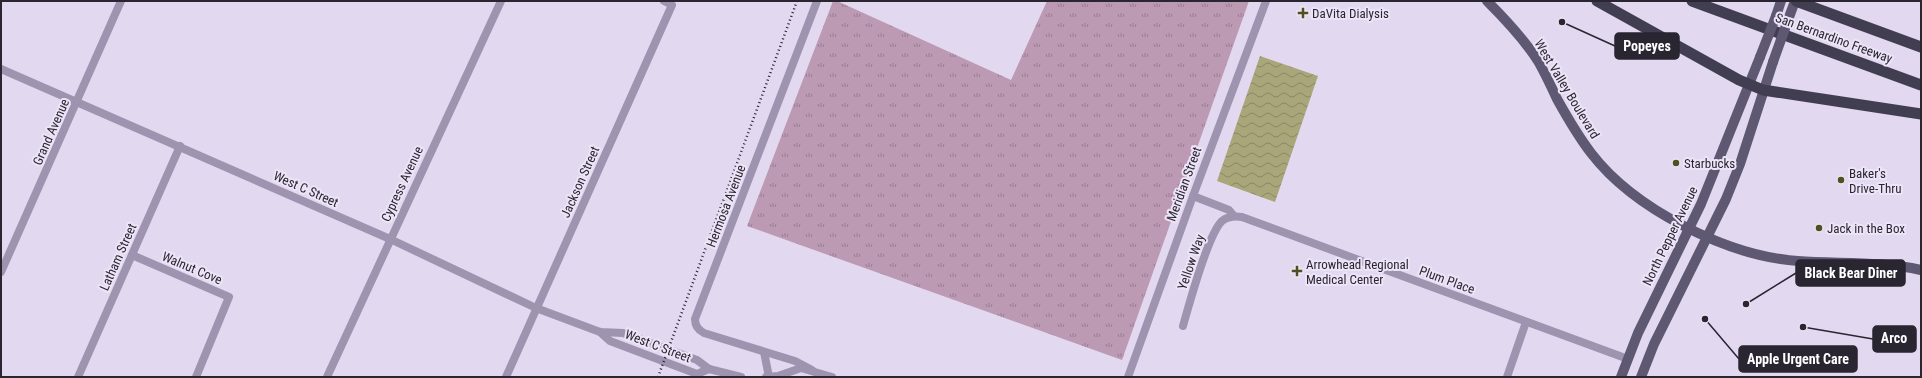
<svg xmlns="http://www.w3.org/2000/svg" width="1922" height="378" font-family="'Roboto Condensed',sans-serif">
  <defs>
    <pattern id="grass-tufts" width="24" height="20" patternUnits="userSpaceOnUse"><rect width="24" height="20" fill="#bc9ab4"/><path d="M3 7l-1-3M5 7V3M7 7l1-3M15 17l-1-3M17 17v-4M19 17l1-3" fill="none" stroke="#997d93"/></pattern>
    <pattern id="water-waves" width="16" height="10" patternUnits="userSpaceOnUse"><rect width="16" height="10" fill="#a9a77a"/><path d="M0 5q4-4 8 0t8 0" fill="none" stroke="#8a8865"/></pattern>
  </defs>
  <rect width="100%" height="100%" fill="#e2d8ef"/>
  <path fill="url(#grass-tufts)" d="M 833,1 L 837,1 L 1011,80 L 1047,1 L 1249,1 L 1122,360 L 747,226 Z"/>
  <path fill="url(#water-waves)" d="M 1260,56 L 1318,76 L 1275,202 L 1217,181 Z"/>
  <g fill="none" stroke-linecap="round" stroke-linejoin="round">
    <g stroke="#9e94b0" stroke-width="8">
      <path d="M 1,69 L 390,239 L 536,308 L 600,332 L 623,333 L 697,360 L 709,369 L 741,377"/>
      <path d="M 1193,196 L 1229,210 L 1234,216"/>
      <path d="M 132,255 L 229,297 L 196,377"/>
      <path d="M 1,272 L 121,1"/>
      <path d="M 1183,326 C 1189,305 1208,234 1222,221 C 1228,216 1235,216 1242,217 L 1628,359"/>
      <path d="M 600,332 L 610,341 L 697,374 L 709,369"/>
      <path d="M 764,352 L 769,377"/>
      <path d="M 812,370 L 795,361 L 704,333 C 698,330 695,326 695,319 L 817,1"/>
      <path d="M 78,377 L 180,146"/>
      <path d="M 327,377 L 501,1"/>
      <path d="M 506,377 L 672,5 L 664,1"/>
      <path d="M 766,377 L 778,376 L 801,368 L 832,377"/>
      <path d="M 1128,377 L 1193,196 L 1266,1"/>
      <path d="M 1507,377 L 1526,322"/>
    </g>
    <g stroke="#5f5873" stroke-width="10">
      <path d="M 1487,1 C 1506,20 1524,39 1538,61 C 1545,73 1551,86 1557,99 C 1567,117 1578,136 1591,153 C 1634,209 1727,256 1798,261 C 1839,264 1880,261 1921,270"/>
      <path d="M 1776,16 L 1781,1"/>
      <path d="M 1788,20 L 1795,1"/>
      <path d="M 1621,377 L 1638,333 L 1701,204 L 1760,57"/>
      <path d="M 1641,377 L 1654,344 L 1726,199 L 1740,164 L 1773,62"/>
    </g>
    <g stroke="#423e52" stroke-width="11">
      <path d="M 1597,1 L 1739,80 L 1763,90 L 1921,114"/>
      <path d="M 1692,1 L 1921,85"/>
      <path d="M 1796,1 L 1921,47"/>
    </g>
    <path stroke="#292632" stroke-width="2.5" stroke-dasharray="1 3" stroke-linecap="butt" d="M 658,377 L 797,1"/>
    <g stroke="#5f5873" stroke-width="10">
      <path d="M 1760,57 L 1776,16"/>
      <path d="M 1773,62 L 1788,20"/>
    </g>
  </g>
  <g fill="#504f1f" stroke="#ede4f7" stroke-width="1.5">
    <path d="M1301 7h4v4h4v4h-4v4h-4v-4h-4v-4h4z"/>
    <circle cx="1676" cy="163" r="4"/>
    <circle cx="1841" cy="180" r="4"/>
    <circle cx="1819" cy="228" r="4"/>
    <path d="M1295 265h4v4h4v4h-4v4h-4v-4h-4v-4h4z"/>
  </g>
  <g text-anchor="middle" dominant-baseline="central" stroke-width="4" stroke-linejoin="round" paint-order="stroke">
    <g font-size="13" fill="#292632" stroke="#ede4f7" text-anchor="start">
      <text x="1312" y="13">DaVita Dialysis</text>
      <text x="1684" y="163">Starbucks</text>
      <text x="1849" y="173">Baker's<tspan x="1849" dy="15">Drive-Thru</tspan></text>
      <text x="1827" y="228">Jack in the Box</text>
      <text x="1306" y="264">Arrowhead Regional<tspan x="1306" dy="15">Medical Center</tspan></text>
    </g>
    <g font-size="13" fill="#292632" stroke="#ede4f7">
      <text transform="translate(1834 38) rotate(20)">San Bernardino Freeway</text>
      <text transform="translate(1567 89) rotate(59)">West Valley Boulevard</text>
      <text transform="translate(51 132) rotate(-66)">Grand Avenue</text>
      <text transform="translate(580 182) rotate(-66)">Jackson Street</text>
      <text transform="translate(402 184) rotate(-65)">Cypress Avenue</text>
      <text transform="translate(1184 184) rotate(-70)">Meridian Street</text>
      <text transform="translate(306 189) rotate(24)">West C Street</text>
      <text transform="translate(726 206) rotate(-69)">Hermosa Avenue</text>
      <text transform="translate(1670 236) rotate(-64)">North Pepper Avenue</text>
      <text transform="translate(118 257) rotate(-66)">Latham Street</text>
      <text transform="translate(1191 262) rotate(-71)">Yellow Way</text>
      <text transform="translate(192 268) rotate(23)">Walnut Cove</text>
      <text transform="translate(1447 280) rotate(20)">Plum Place</text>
      <text transform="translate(658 346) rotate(21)">West C Street</text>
    </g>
  </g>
  <path fill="none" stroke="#292632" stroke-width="1.5" d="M1562 22L1615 46M1746 304L1796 273M1803 327L1873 339M1705 319L1739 359"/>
  <g fill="#292632" stroke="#ede4f7" stroke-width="1.5">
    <circle cx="1562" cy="22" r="4"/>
    <circle cx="1746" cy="304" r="4"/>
    <circle cx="1803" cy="327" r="4"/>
    <circle cx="1705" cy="319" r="4"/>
  </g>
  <g fill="#292632" stroke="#292632" stroke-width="1.5">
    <rect x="1615" y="33" width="64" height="26" rx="4"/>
    <rect x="1796" y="260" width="109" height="26" rx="4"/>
    <rect x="1873" y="326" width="43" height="26" rx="4"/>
    <rect x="1739" y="346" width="118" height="26" rx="4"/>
  </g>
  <g font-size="14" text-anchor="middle" font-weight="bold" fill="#fff">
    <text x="1647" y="51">Popeyes</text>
    <text x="1851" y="278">Black Bear Diner</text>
    <text x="1894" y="343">Arco</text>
    <text x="1798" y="364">Apple Urgent Care</text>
  </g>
  <rect width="1922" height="378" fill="none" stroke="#292632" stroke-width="4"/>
</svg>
